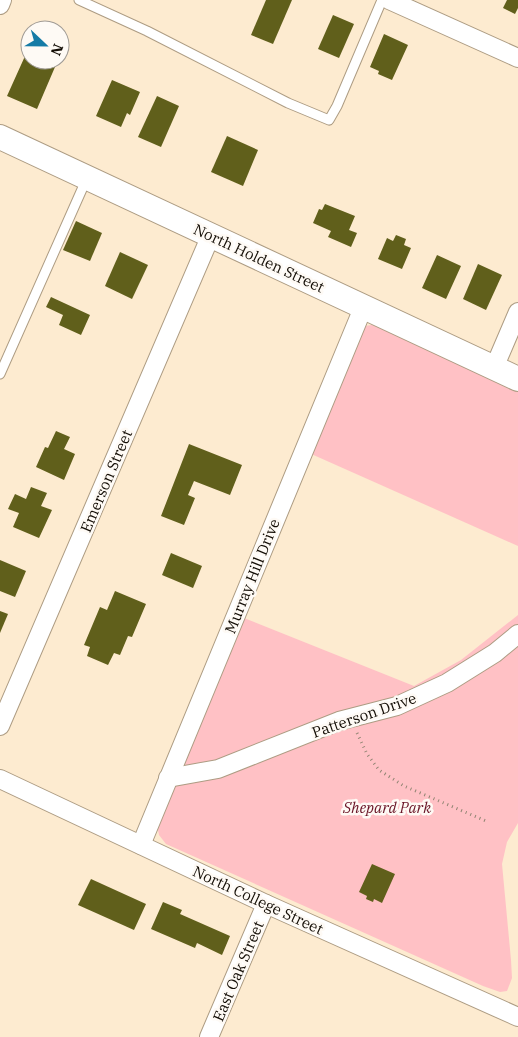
<svg xmlns="http://www.w3.org/2000/svg" width="518" height="1037" font-family="'IBM Plex Serif',serif">
  <rect width="100%" height="100%" fill="#fdebd0"/>
  <g fill="#ffc1c5">
    <path d="M 372,325 L 380,327 L 518,389 L 518,546 L 309,453 L 364,326 Z"/>
    <path d="M 518,615 L 518,823 L 507,842 L 502,864 L 511,960 L 512,978 L 507,991 L 500,992 L 483,986 L 166,844 L 159,835 L 157,825 L 244,618 L 414,686 L 461,660 Z"/>
  </g>
  <g fill="#605f1b">
    <path d="M 266,0 L 292,0 L 273,44 L 251,35 Z"/>
    <path d="M 507,0 L 518,0 L 518,8 L 515,14 L 503,8 Z"/>
    <path d="M 333,15 L 354,24 L 339,58 L 318,49 Z"/>
    <path d="M 384,34 L 408,45 L 392,80 L 378,74 L 379,71 L 370,67 Z"/>
    <path d="M 30,45 L 30,60 L 58,60 L 37,109 L 7,96 Z"/>
    <path d="M 112,80 L 140,92 L 130,115 L 127,113 L 121,127 L 96,116 Z"/>
    <path d="M 157,96 L 179,106 L 161,147 L 138,137 Z"/>
    <path d="M 227,136 L 258,150 L 243,186 L 211,172 Z"/>
    <path d="M 325,204 L 355,216 L 349,230 L 357,233 L 351,247 L 328,237 L 331,231 L 313,223 L 319,209 L 322,210 Z"/>
    <path d="M 76,221 L 102,233 L 90,261 L 63,250 Z"/>
    <path d="M 396,235 L 406,239 L 404,245 L 411,248 L 402,269 L 378,259 L 387,238 L 393,241 Z"/>
    <path d="M 120,252 L 148,265 L 132,299 L 105,286 Z"/>
    <path d="M 437,255 L 461,266 L 446,299 L 422,288 Z"/>
    <path d="M 478,264 L 502,275 L 486,310 L 463,299 Z"/>
    <path d="M 51,297 L 90,315 L 81,335 L 59,325 L 63,315 L 46,307 Z"/>
    <path d="M 56,431 L 70,437 L 64,449 L 75,454 L 64,480 L 36,467 L 45,447 L 48,448 Z"/>
    <path d="M 189,444 L 242,465 L 230,495 L 194,481 L 188,495 L 195,498 L 184,525 L 161,516 Z"/>
    <path d="M 31,487 L 47,493 L 41,506 L 52,510 L 39,538 L 13,527 L 19,513 L 8,509 L 15,494 L 26,499 Z"/>
    <path d="M 171,553 L 202,566 L 193,588 L 162,575 Z"/>
    <path d="M 0,560 L 26,571 L 15,597 L 0,591 Z"/>
    <path d="M 115,591 L 146,604 L 132,637 L 128,636 L 120,655 L 114,653 L 108,665 L 87,656 L 90,647 L 84,645 L 100,607 L 107,610 Z"/>
    <path d="M 0,611 L 8,614 L 0,633 Z"/>
    <path d="M 372,864 L 395,874 L 382,903 L 374,899 L 373,902 L 366,899 L 367,896 L 359,892 Z"/>
    <path d="M 91,879 L 146,904 L 134,930 L 78,905 Z"/>
    <path d="M 163,902 L 182,910 L 180,914 L 230,936 L 222,955 L 197,943 L 195,948 L 151,929 Z"/>
  </g>
  <g fill="none" stroke-linecap="round" stroke-linejoin="round">
    <g stroke="#ad9c83" stroke-width="11">
      <g id="lane">
        <path d="M 79,0 L 147,31 L 288,103 L 329,120 L 337,106 L 382,0"/>
        <path d="M 0,374 L 87,178"/>
      </g>
    </g>
    <g stroke="#ad9c83" stroke-width="20">
      <g id="street">
        <path d="M 389,0 L 518,58"/>
        <path d="M 0,5 L 2,0"/>
        <path d="M 494,368 L 518,312"/>
        <path d="M 0,726 L 211,235"/>
        <path d="M 168,778 L 218,769 L 339,721 L 397,706 L 447,683 L 495,653 L 518,634"/>
        <path d="M 0,779 L 266,904 L 518,1017"/>
        <path d="M 141,845 L 363,308"/>
        <path d="M 209,1037 L 266,904"/>
      </g>
    </g>
    <g stroke="#ad9c83" stroke-width="26">
      <path id="secondary" d="M 0,137 L 518,379"/>
    </g>
    <path stroke="#908472" stroke-width="3" stroke-dasharray="1 4" stroke-linecap="butt" d="M 357,733 L 367,754 L 379,770 L 404,786 L 486,821"/>
    <use href="#lane" stroke="#fff" stroke-width="9"/>
    <use href="#street" stroke="#fff" stroke-width="18"/>
    <use href="#secondary" stroke="#fff" stroke-width="24"/>
  </g>
  <g text-anchor="middle" dominant-baseline="central" stroke-width="5" stroke-linejoin="round" paint-order="stroke">
    <g font-size="15" fill="#130d05" stroke="#fefaf5">
      <text transform="translate(259 258) rotate(25)">North Holden Street</text>
      <text transform="translate(106 481) rotate(-67)">Emerson Street</text>
      <text transform="translate(252 576) rotate(-68)">Murray Hill Drive</text>
      <text transform="translate(364 715) rotate(-19)">Patterson Drive</text>
      <text transform="translate(258 900) rotate(25)">North College Street</text>
      <text transform="translate(238 971) rotate(-67)">East Oak Street</text>
    </g>
    <g font-size="15" font-style="italic" fill="#6a1527" stroke="#fefaf5">
      <text x="387" y="807">Shepard Park</text>
    </g>
  </g>
  <g transform="translate(45 45) rotate(112)"><circle r="24" fill="#fefaf5" stroke="#a09b95"/>
  <path d="M0-4L9 19L0 12L-9 19Z" fill="#157ba6"/>
  <text y="-8" font-size="14" font-weight="bold" text-anchor="middle" fill="#130d05">N</text>
  </g>
</svg>
